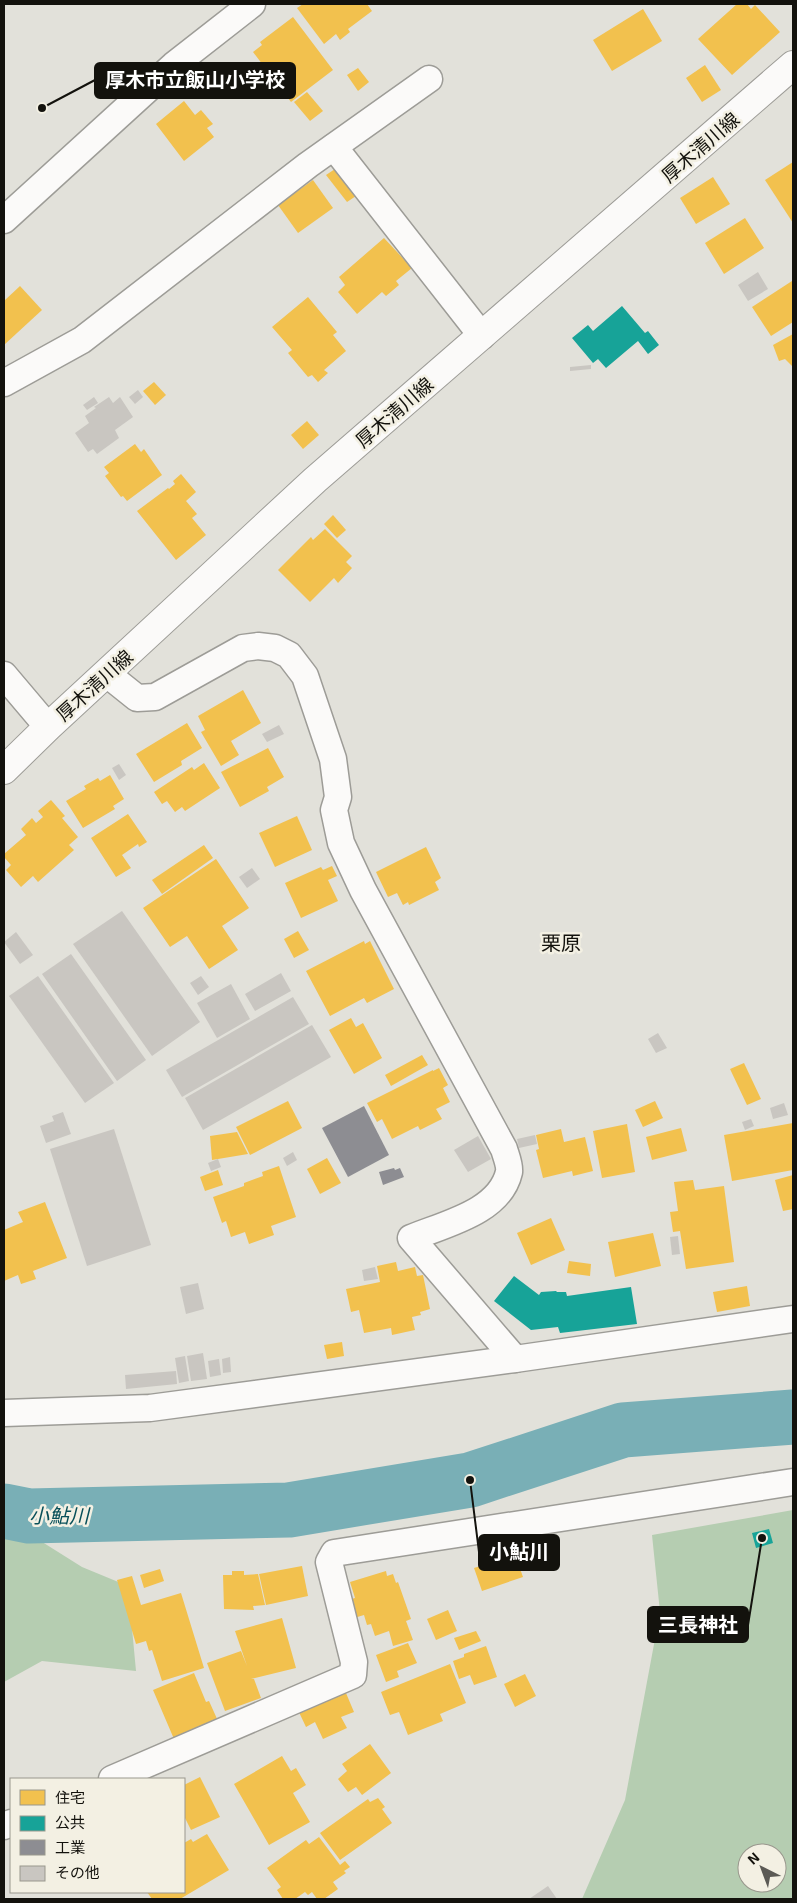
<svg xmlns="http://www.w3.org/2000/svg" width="797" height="1903" font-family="'Exo 2','Noto Sans JP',sans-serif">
  <rect width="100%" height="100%" fill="#e2e1da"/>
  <g fill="#b5cdb1" fill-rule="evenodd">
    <path d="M 793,1510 L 793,1899 L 582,1899 L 625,1800 L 660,1612 L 652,1535 ZM 747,1853 L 777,1853 L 777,1883 L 747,1883 Z"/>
    <path d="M 4,1518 L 82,1567 L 128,1586 L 136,1671 L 42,1661 L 4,1682 Z"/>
  </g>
  <g fill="#f2c14e">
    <path d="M 303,4 L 367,4 L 372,11 L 348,29 L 350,32 L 340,40 L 336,34 L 324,44 L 297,8 Z"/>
    <path d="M 737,4 L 747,4 L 751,9 L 755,5 L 780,32 L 732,75 L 698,39 Z"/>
    <path d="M 643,9 L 662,41 L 612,71 L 593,40 Z"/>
    <path d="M 293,17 L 333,70 L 291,102 L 253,52 L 262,45 L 260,42 Z"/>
    <path d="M 705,65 L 721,90 L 702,102 L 686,78 Z"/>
    <path d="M 358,68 L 369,82 L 358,91 L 347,75 Z"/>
    <path d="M 307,92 L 323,111 L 310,121 L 294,102 Z"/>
    <path d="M 184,101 L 195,115 L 201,110 L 213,124 L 207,128 L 214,137 L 184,161 L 156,124 Z"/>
    <path d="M 793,162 L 793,223 L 765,180 Z"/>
    <path d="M 338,167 L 359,194 L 347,202 L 326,175 Z"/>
    <path d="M 713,177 L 730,204 L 696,224 L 680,198 Z"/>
    <path d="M 313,180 L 333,208 L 298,233 L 278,205 Z"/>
    <path d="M 745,218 L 764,248 L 724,274 L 705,243 Z"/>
    <path d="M 384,238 L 412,268 L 396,281 L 399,285 L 386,296 L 382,292 L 357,314 L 338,292 L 345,285 L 339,277 Z"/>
    <path d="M 792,281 L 793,284 L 793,322 L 771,336 L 752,307 Z"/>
    <path d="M 20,286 L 42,310 L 4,345 L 4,301 Z"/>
    <path d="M 308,297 L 337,332 L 333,335 L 346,351 L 324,370 L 328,373 L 318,382 L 312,375 L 308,377 L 288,353 L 292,350 L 272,327 Z"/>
    <path d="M 793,334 L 793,367 L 785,359 L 779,361 L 773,345 Z"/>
    <path d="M 154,382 L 166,395 L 155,405 L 143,391 Z"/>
    <path d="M 307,421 L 319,435 L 303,449 L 291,435 Z"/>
    <path d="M 135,444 L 141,452 L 144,449 L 162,475 L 127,501 L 123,496 L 121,497 L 105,476 L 109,473 L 104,467 Z"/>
    <path d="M 181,474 L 196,492 L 186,501 L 197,514 L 192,518 L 206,535 L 176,560 L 137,511 L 168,488 L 169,489 L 175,484 L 173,481 Z"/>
    <path d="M 333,515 L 346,530 L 337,538 L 324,524 Z"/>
    <path d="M 325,529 L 352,556 L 346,562 L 352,568 L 338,583 L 334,578 L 310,602 L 278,570 L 311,537 L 313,540 Z"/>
    <path d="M 243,690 L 261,723 L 231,741 L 239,755 L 221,766 L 201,732 L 205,730 L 198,716 Z"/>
    <path d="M 187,723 L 202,748 L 181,761 L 182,765 L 154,782 L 136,754 Z"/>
    <path d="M 268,748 L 284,777 L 267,787 L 269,791 L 240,807 L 221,772 Z"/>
    <path d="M 204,763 L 220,788 L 185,811 L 182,807 L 175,812 L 167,801 L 162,804 L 154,792 L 192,767 L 194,770 Z"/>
    <path d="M 110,775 L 124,799 L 113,806 L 115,809 L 83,828 L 66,801 L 86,789 L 84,786 L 98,778 L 100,781 Z"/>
    <path d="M 51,800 L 65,816 L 62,818 L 78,837 L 69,845 L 74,850 L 38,882 L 33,876 L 21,887 L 6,870 L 11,865 L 4,857 L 4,854 L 26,835 L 21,829 L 32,818 L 36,823 L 43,817 L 38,811 Z"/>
    <path d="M 128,814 L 147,842 L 139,847 L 138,844 L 122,855 L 131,868 L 116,877 L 91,838 Z"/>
    <path d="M 297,816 L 312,850 L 275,867 L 259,833 Z"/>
    <path d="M 204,845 L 213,858 L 162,894 L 152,880 Z"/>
    <path d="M 426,847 L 441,878 L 435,882 L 439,890 L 409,905 L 408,902 L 403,905 L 397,893 L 388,897 L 376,872 Z"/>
    <path d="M 216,859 L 249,908 L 222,926 L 238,950 L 209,969 L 187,936 L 170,947 L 143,908 Z"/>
    <path d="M 332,866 L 337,876 L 328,880 L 338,901 L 301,918 L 285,883 L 321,867 L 323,870 Z"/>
    <path d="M 298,931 L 309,950 L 294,958 L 284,939 Z"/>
    <path d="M 364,941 L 365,944 L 370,941 L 394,989 L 367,1003 L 364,998 L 330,1016 L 306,971 Z"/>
    <path d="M 351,1018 L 356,1027 L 363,1023 L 382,1058 L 354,1074 L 329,1030 Z"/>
    <path d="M 422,1055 L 428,1065 L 391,1086 L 385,1075 Z"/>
    <path d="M 744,1063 L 761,1099 L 747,1105 L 730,1069 Z"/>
    <path d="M 439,1068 L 448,1085 L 443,1088 L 450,1102 L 436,1109 L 442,1119 L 420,1130 L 418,1126 L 392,1139 L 382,1119 L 377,1122 L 367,1103 L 433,1070 L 433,1071 Z"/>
    <path d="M 288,1101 L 302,1128 L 250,1155 L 236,1127 Z"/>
    <path d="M 655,1101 L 663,1118 L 643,1127 L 635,1110 Z"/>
    <path d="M 793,1123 L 793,1170 L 732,1181 L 724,1135 Z"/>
    <path d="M 627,1124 L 635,1172 L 602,1178 L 593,1131 Z"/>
    <path d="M 681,1128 L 687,1151 L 652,1160 L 646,1137 Z"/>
    <path d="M 561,1129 L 564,1142 L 585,1137 L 593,1171 L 573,1176 L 572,1171 L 543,1178 L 536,1150 L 539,1149 L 536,1135 Z"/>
    <path d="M 237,1132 L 248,1154 L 212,1160 L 210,1136 Z"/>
    <path d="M 327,1158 L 341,1183 L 320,1194 L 307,1169 Z"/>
    <path d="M 279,1166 L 296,1217 L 271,1226 L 274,1235 L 249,1244 L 245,1232 L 231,1237 L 226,1221 L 222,1223 L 213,1197 L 244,1186 L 244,1183 L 263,1176 L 262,1172 Z"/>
    <path d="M 218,1170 L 223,1185 L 205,1191 L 200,1177 Z"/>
    <path d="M 793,1175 L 793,1209 L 783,1211 L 775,1180 Z"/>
    <path d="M 693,1180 L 695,1190 L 724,1186 L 734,1262 L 686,1269 L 680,1231 L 673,1232 L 670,1212 L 678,1211 L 674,1182 Z"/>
    <path d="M 45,1202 L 67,1258 L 33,1271 L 36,1279 L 21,1284 L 18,1275 L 4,1281 L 4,1230 L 23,1222 L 18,1212 Z"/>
    <path d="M 551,1218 L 565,1250 L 531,1265 L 517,1233 Z"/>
    <path d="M 653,1233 L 661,1266 L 615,1277 L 608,1242 Z"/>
    <path d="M 569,1261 L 591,1264 L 590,1276 L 567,1273 Z"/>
    <path d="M 396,1262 L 398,1271 L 415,1267 L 417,1276 L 423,1275 L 430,1309 L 420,1312 L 421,1315 L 412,1317 L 415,1330 L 392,1335 L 391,1328 L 364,1333 L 359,1310 L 351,1312 L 346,1289 L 380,1282 L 377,1266 Z"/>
    <path d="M 747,1286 L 750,1306 L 717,1312 L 713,1292 Z"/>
    <path d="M 342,1342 L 344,1356 L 327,1359 L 324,1345 Z"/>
    <path d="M 515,1555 L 523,1577 L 482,1591 L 474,1568 Z"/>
    <path d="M 302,1566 L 308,1596 L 266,1605 L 259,1574 Z"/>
    <path d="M 160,1569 L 164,1581 L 144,1588 L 140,1575 Z"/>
    <path d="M 232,1571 L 244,1571 L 244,1575 L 258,1574 L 265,1605 L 253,1606 L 254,1610 L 224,1609 L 223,1575 L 232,1575 Z"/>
    <path d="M 386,1571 L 387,1576 L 393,1574 L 396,1583 L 398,1582 L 411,1619 L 406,1621 L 413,1640 L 393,1646 L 389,1631 L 375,1636 L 371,1624 L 367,1625 L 364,1615 L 354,1618 L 348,1600 L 355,1598 L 350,1582 Z"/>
    <path d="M 132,1576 L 141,1605 L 181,1593 L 204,1668 L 162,1681 L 152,1650 L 149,1651 L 146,1641 L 136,1644 L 117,1580 Z"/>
    <path d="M 448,1610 L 457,1631 L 436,1640 L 427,1619 Z"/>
    <path d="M 282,1618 L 296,1668 L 251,1679 L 254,1679 L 261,1698 L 225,1711 L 207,1663 L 241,1651 L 247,1666 L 235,1631 Z"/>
    <path d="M 476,1631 L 481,1641 L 459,1650 L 454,1638 Z"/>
    <path d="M 408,1643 L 417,1663 L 397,1671 L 399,1677 L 386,1682 L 376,1655 Z"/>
    <path d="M 486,1646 L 497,1677 L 474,1685 L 470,1675 L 459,1679 L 453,1661 L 464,1657 L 464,1654 Z"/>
    <path d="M 450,1664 L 466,1703 L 440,1714 L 443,1721 L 408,1735 L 399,1712 L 390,1715 L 381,1692 Z"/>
    <path d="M 194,1673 L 206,1702 L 209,1701 L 218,1721 L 174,1739 L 153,1690 Z"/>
    <path d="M 525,1674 L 536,1696 L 515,1707 L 504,1684 Z"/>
    <path d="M 343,1686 L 354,1712 L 341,1717 L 347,1728 L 323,1739 L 315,1722 L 306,1727 L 297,1708 Z"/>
    <path d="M 370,1744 L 391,1773 L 362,1795 L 356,1787 L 348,1792 L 338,1779 L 347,1771 L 342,1764 Z"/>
    <path d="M 282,1756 L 291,1771 L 296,1768 L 306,1785 L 293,1793 L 310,1822 L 269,1845 L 234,1784 Z"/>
    <path d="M 200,1777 L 220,1817 L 191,1830 L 184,1816 L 184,1785 Z"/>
    <path d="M 378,1798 L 385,1807 L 382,1809 L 392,1823 L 340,1860 L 320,1833 L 368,1799 L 370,1802 Z"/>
    <path d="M 207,1834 L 229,1870 L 180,1899 L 152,1899 L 147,1892 L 184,1892 L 184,1843 L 191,1839 L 193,1842 Z"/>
    <path d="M 319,1837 L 340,1865 L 345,1861 L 350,1867 L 344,1871 L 346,1873 L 333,1882 L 338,1889 L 324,1899 L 317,1899 L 312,1892 L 308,1895 L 305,1892 L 295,1899 L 283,1899 L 277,1890 L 281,1887 L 267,1868 L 306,1840 L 309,1844 Z"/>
  </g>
  <g fill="#17a398">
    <path d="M 622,306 L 645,333 L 648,331 L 659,345 L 648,354 L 638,341 L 606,368 L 598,359 L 593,363 L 572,338 L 588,325 L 593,331 Z"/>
    <path d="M 514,1276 L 539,1295 L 541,1292 L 556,1291 L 557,1292 L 566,1292 L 567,1296 L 631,1287 L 637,1324 L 560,1333 L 558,1327 L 531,1330 L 494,1301 Z"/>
    <path d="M 769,1529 L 773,1543 L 756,1548 L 752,1533 Z"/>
  </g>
  <g fill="#8d8d92">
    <path d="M 364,1106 L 389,1155 L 348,1177 L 322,1128 Z"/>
    <path d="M 394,1168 L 395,1170 L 400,1168 L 404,1177 L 383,1185 L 379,1172 Z"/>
  </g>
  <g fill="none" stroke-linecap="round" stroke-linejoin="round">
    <path stroke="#79afb6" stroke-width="55" d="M 4,1511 L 29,1516 L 289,1510 L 470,1480 L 623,1430 L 793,1417"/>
  </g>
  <g fill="#c9c6c1">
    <path d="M 758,272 L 768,289 L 748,301 L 738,285 Z"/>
    <path d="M 591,365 L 591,369 L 570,371 L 570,367 Z"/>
    <path d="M 138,390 L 143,397 L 135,404 L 129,397 Z"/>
    <path d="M 94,397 L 98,403 L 87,410 L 83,405 Z"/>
    <path d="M 109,397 L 113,403 L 120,397 L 133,417 L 115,430 L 119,438 L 97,454 L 93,449 L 88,452 L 75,433 L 89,423 L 85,416 L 96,408 L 94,407 Z"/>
    <path d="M 279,725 L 284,734 L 267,742 L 262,734 Z"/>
    <path d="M 119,764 L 126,775 L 119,780 L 112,768 Z"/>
    <path d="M 252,868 L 260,879 L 247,888 L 239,877 Z"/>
    <path d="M 122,911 L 200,1022 L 152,1056 L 73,944 Z"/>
    <path d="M 16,932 L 33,955 L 20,964 L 4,942 Z"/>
    <path d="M 71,954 L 146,1060 L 117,1081 L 42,974 Z"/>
    <path d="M 281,973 L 291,991 L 255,1011 L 245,994 Z"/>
    <path d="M 38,976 L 114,1083 L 85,1103 L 9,996 Z"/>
    <path d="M 201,976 L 209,987 L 198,995 L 190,983 Z"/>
    <path d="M 231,984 L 250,1019 L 217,1038 L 197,1003 Z"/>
    <path d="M 293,997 L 309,1024 L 182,1097 L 166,1070 Z"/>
    <path d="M 312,1025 L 331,1057 L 203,1130 L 185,1098 Z"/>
    <path d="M 658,1033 L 667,1048 L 656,1053 L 648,1039 Z"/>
    <path d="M 784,1103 L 788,1115 L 773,1119 L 770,1108 Z"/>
    <path d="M 63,1112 L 71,1134 L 46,1143 L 40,1126 L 54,1121 L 52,1116 Z"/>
    <path d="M 751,1119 L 754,1126 L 745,1130 L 742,1122 Z"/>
    <path d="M 114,1129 L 151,1245 L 87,1266 L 50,1149 Z"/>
    <path d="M 535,1135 L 537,1144 L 519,1148 L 517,1139 Z"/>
    <path d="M 478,1136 L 491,1159 L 468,1172 L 454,1150 Z"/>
    <path d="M 293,1152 L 297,1160 L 287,1166 L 283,1158 Z"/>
    <path d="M 218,1159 L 221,1167 L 211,1171 L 208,1163 Z"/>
    <path d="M 678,1236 L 680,1254 L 672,1255 L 670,1237 Z"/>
    <path d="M 375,1267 L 378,1279 L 364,1281 L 362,1270 Z"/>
    <path d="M 198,1283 L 204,1309 L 186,1314 L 180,1287 Z"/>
    <path d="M 203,1353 L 207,1379 L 191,1381 L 187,1356 Z"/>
    <path d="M 185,1356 L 189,1381 L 179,1383 L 175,1358 Z"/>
    <path d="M 230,1357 L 231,1372 L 223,1373 L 222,1359 Z"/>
    <path d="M 219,1359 L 221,1375 L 210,1377 L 208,1361 Z"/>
    <path d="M 176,1371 L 177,1384 L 126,1389 L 125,1375 Z"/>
    <path d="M 548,1886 L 557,1899 L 529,1899 Z"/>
  </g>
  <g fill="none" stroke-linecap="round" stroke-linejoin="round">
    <g stroke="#9d9c97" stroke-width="29">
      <g id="minor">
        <path d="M 334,147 L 482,336"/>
        <path d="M 4,220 L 174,65 L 252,4"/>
        <path d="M 4,383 L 82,340 L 308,165 L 429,79"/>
        <path d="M 107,674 L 137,698 L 155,697 L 243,648 L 258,646 L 275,648 L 289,655 L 305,676 L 333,759 L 338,797 L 334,810 L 341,843 L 363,890 L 504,1149 C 506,1156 510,1165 509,1172 C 500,1212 445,1224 411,1238 L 515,1359"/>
        <path d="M 4,675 L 48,727"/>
        <path d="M 4,1413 L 150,1408 L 515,1359 L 793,1319"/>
        <path d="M 112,1779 L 353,1675 L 354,1662 L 329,1562 L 334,1553 L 793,1482"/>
        <path d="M 4,1826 L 11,1823"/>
      </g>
    </g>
    <g stroke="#9d9c97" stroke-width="30">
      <path id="primary" d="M 4,770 L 48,727 L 315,480 L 793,65"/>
    </g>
    <use href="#minor" stroke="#fbfaf9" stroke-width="26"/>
    <use href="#primary" stroke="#fbfaf9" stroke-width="28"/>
  </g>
  <g text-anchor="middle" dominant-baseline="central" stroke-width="5" stroke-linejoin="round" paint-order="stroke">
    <g font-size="19" fill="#13120d" stroke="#f3f0e3">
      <text transform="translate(700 147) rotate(-41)">厚木清川線</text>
      <text transform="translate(394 412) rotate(-41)">厚木清川線</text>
      <text transform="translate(94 685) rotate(-42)">厚木清川線</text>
    </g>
    <g font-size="20" fill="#13120d" stroke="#f3f0e3">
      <text x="561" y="942">栗原</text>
    </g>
    <g font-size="20" font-style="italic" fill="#074f59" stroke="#f3f0e3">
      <text x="59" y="1515">小鮎川</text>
    </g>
  </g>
  <path fill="none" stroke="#13120d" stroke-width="2" d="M42 108L95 80M470 1480L479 1552M762 1538L748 1625"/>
  <g fill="#13120d" stroke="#f3f0e3" stroke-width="2">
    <circle cx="42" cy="108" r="5"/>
    <circle cx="470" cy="1480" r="5"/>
    <circle cx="762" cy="1538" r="5"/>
  </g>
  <g fill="#13120d" stroke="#13120d" stroke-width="2">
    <rect x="95" y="63" width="200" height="35" rx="5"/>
    <rect x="479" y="1535" width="80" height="35" rx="5"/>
    <rect x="648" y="1607" width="100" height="35" rx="5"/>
  </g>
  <g font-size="20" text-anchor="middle" font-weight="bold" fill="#fff">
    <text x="195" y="87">厚木市立飯山小学校</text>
    <text x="519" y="1559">小鮎川</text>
    <text x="698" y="1632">三長神社</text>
  </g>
  <rect width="797" height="1903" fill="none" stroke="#13120d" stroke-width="10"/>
  <rect x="10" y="1778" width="175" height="115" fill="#f3f0e3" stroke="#99978d"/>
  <rect x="20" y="1790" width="25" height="15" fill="#f2c14e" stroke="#99978d"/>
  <text x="55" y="1803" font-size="15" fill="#13120d">住宅</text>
  <rect x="20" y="1816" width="25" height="15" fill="#17a398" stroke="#99978d"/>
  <text x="55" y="1828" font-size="15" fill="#13120d">公共</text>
  <rect x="20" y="1840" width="25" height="15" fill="#8d8d92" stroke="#99978d"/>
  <text x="55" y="1853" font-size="15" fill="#13120d">工業</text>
  <rect x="20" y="1866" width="25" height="15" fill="#c9c6c1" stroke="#99978d"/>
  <text x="55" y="1878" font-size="15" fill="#13120d">その他</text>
  <g transform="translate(762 1868) rotate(318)"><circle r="24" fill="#f3f0e3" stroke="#99978d"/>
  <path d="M0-4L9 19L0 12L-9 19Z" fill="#5b5a55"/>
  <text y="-8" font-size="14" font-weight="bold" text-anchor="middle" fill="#13120d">N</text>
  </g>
</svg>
